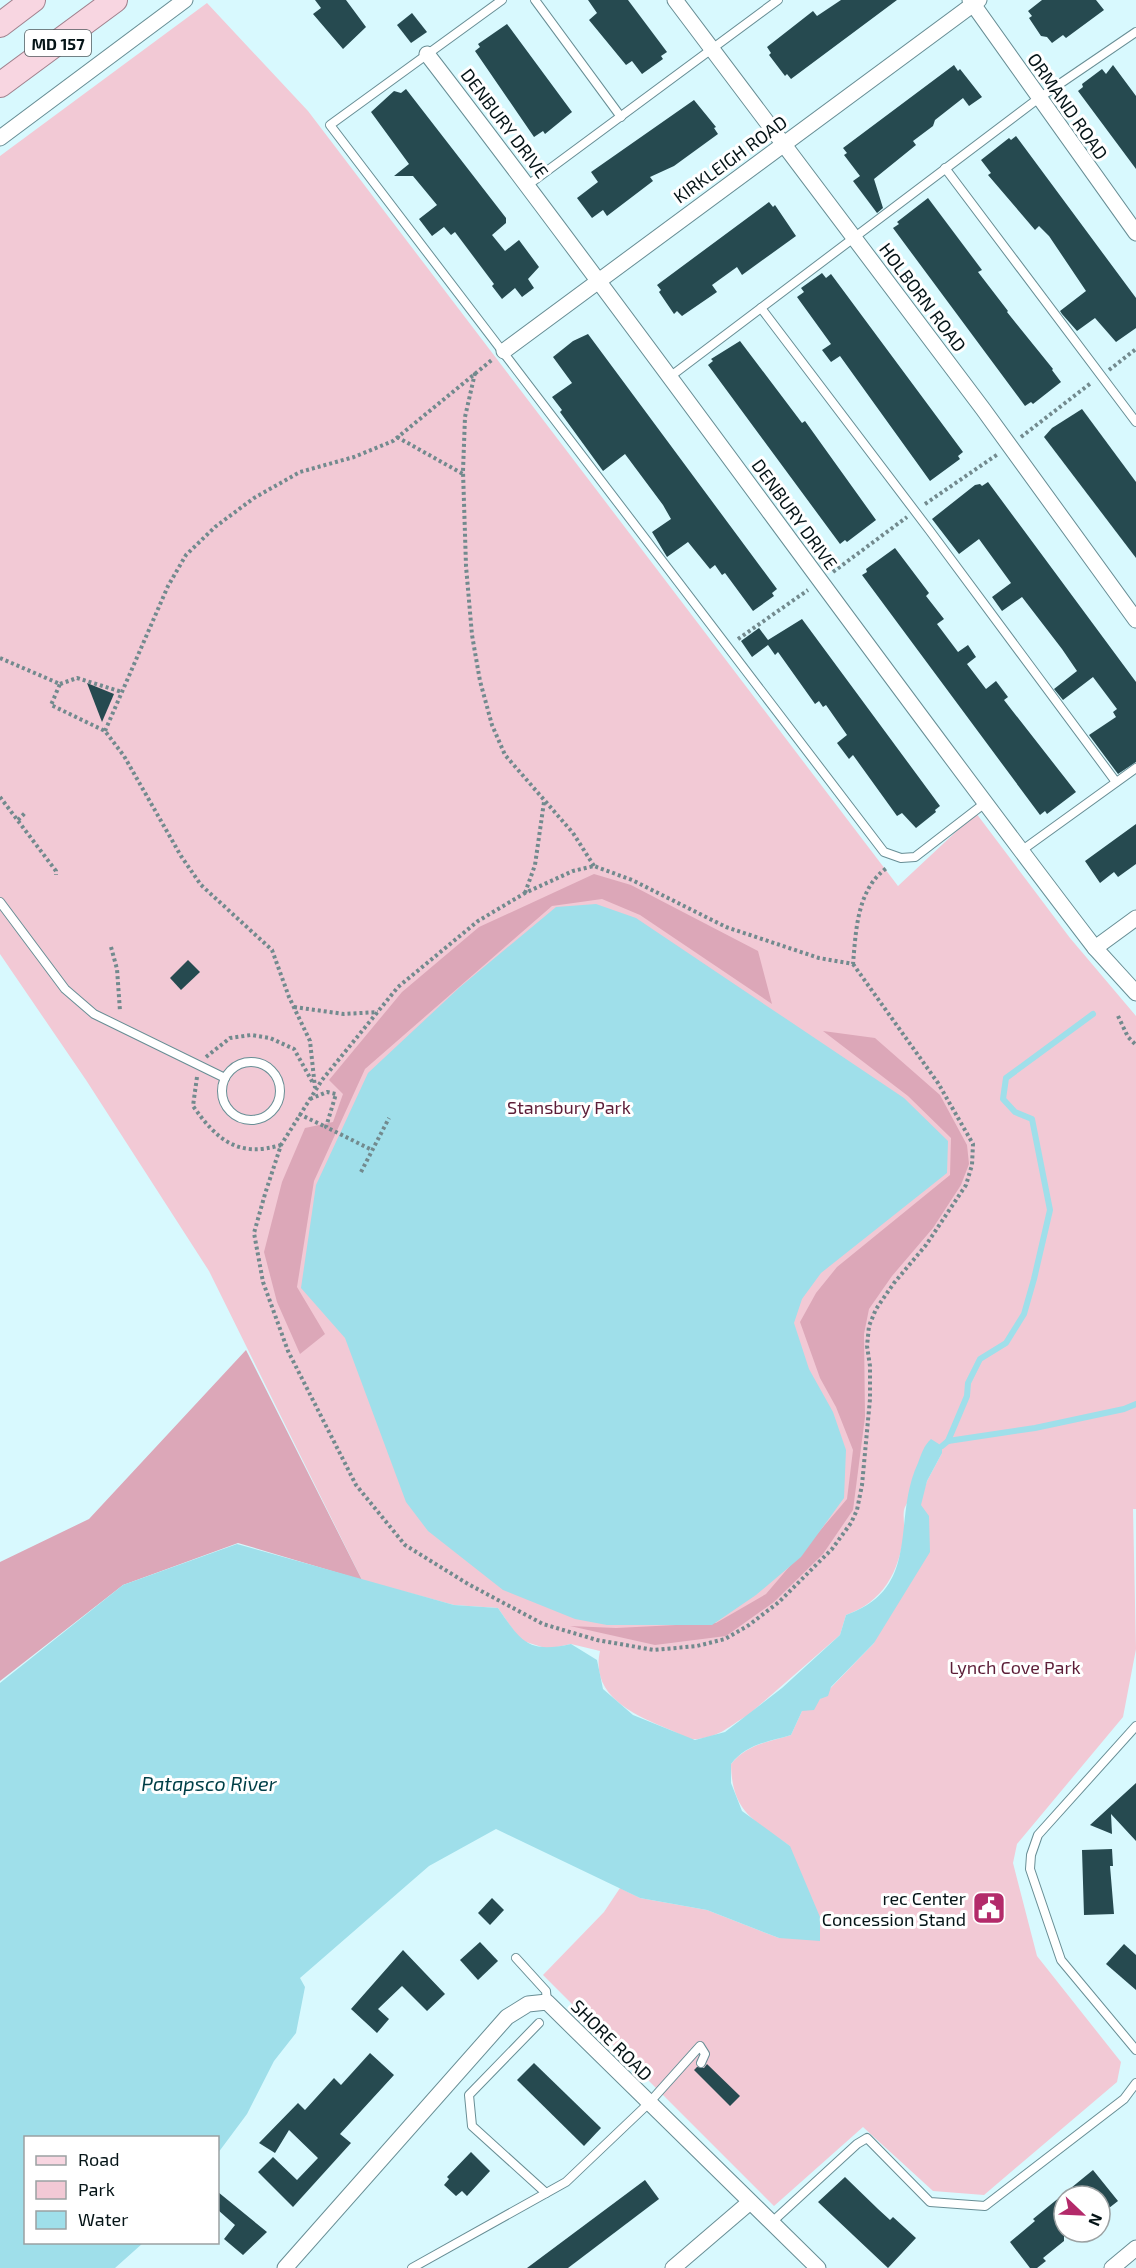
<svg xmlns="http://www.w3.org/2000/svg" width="1136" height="2268" font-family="'Exo 2',sans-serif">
  <rect width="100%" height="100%" fill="#d8f9fe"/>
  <path fill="#f2c9d5" d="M 207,3 L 308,111 L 898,886 L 976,813 L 1070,938 L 1136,1016 L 1136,1509 L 1133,1509 L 1136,1649 L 1123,1717 L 1017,1844 L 1013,1863 L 1037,1956 L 1121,2062 L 1117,2082 L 984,2195 L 933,2191 L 863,2127 L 774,2206 L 543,1975 L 604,1912 L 620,1888 L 640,1898 L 707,1910 L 779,1938 L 790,1846 C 754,1820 732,1813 731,1764 C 747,1744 768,1742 791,1735 L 802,1711 L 820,1699 L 874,1643 L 927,1481 L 942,1453 C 930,1470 914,1488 905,1507 C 902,1513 905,1526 904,1534 C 899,1572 883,1602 846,1615 L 840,1635 L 747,1716 C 728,1726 722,1736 698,1739 C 689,1741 677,1732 668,1729 C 634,1715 590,1696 600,1651 L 571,1644 L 548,1649 L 520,1640 L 498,1608 L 454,1605 L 362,1580 L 209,1271 L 86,1080 L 0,954 L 0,156 Z"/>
  <g fill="#dca7b8">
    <path d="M 594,874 L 631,885 L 758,951 L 772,1004 L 640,915 L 602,899 L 552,906 L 365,1069 L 314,1181 L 297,1287 L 325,1334 L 300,1354 L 277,1302 L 264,1252 L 282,1182 L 305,1128 L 333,1122 L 343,1094 L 329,1080 L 402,992 L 479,927 Z"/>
    <path d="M 823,1031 L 875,1038 L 940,1095 L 967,1145 L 969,1164 L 961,1185 L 933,1228 L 892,1276 L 869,1309 L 864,1334 L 865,1417 L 853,1510 L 823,1554 L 774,1602 L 726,1636 L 655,1645 L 570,1626 L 616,1628 L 716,1623 L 766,1594 L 847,1499 L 853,1450 L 836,1407 L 820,1378 L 800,1322 L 816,1293 L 837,1267 L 950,1175 L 951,1138 L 908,1096 Z"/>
    <path d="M 246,1350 L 362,1580 L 238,1543 L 123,1585 L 0,1681 L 0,1562 L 89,1519 Z"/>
  </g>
  <g fill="#9fdfea">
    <path d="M 596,904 L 636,918 L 904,1098 L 948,1141 L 947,1173 L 821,1273 L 802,1299 L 794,1323 L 809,1369 L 833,1412 L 846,1450 L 844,1498 L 801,1557 L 756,1595 L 712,1625 L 607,1625 L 575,1619 L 503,1590 L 428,1531 L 406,1502 L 345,1338 L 301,1288 L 316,1185 L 368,1073 L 460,987 L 556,907 Z"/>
    <path d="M 931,1439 L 942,1446 L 942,1453 L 927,1481 L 921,1505 L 929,1516 L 930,1552 L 874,1643 L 831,1687 L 828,1696 L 820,1699 L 814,1710 L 802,1711 L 791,1735 C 768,1742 746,1744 731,1764 L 731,1783 L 742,1811 L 790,1846 L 820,1917 L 820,1941 L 779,1938 L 707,1910 L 640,1898 L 496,1829 L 429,1866 L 300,1978 L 305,1987 L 296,2033 L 274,2061 L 247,2114 L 218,2153 L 218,2138 L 26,2138 L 26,2242 L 143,2243 L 115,2268 L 0,2268 L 0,1683 L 123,1585 L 237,1544 L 454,1605 L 498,1608 C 521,1641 527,1654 571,1644 L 597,1660 L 603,1689 L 633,1715 L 695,1740 L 725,1732 L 782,1688 L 840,1635 L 846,1615 C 923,1588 891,1520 918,1463 C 921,1455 924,1445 931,1439 Z"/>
  </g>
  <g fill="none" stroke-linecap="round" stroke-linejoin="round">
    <g stroke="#9fdfea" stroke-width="6">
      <path d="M 948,1441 L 967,1396 L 968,1383 L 980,1359 L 1006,1343 L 1024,1314 L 1034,1279 L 1050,1210 L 1032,1119 L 1015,1112 L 1003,1099 L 1006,1078 L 1093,1014"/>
      <path d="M 942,1446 L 948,1441 L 1035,1428 L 1124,1409 L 1136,1404"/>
    </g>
  </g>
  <g fill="#264a50">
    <path d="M 315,0 L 346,0 L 366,27 L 343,49 L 313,14 L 321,8 Z"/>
    <path d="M 588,0 L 628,0 L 667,52 L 661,56 L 663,59 L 642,74 L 632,61 L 626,65 L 589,20 L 597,13 Z"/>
    <path d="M 841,0 L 897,0 L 791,79 L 787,74 L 785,76 L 769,55 L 771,53 L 767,47 L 813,11 L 817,16 Z"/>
    <path d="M 1042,0 L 1096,0 L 1104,10 L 1066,38 L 1063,35 L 1052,43 L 1047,37 L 1041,36 L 1029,18 L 1032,16 L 1028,11 Z"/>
    <path d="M 412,13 L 427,32 L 411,43 L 397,25 Z"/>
    <path d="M 507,24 L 572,112 L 545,134 L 543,131 L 534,137 L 475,51 L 480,47 L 478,44 Z"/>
    <path d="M 954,65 L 958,71 L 960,69 L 982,97 L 969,106 L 963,98 L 935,120 L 933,126 L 913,141 L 916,145 L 874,179 L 883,208 L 877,213 L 853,181 L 860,176 L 844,155 L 847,153 L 843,148 Z"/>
    <path d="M 1113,65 L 1136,96 L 1136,169 L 1078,91 L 1083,87 L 1082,84 L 1102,69 L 1106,74 Z"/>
    <path d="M 406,89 L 506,218 L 506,223 L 492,235 L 505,251 L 519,240 L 539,267 L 528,279 L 534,288 L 522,297 L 515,288 L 502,299 L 492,286 L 494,284 L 455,232 L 451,235 L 444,227 L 432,236 L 419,219 L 437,205 L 413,176 L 394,176 L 409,164 L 371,112 L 394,91 L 401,93 Z"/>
    <path d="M 694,100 L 716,127 L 714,128 L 718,134 L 674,166 L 650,177 L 653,181 L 607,216 L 603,210 L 592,218 L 577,198 L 598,182 L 591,172 Z"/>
    <path d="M 1016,136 L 1136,298 L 1136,328 L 1116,342 L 1095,318 L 1077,331 L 1062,314 L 1060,311 L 1086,291 L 1049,236 L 1039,226 L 1035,230 L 988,175 L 991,173 L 981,160 L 1009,138 L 1011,140 Z"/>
    <path d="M 928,198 L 982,270 L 978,272 L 1008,311 L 1007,312 L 1053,369 L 1052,370 L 1061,382 L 1033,404 L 1031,402 L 1025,406 L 893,228 L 899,224 L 897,222 Z"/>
    <path d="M 769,202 L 773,207 L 775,205 L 796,236 L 742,275 L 737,267 L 712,285 L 717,292 L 682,316 L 677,311 L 674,314 L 659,292 L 661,290 L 657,285 Z"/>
    <path d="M 822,273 L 826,278 L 831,274 L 963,452 L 958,456 L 960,459 L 930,481 L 840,356 L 831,362 L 822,350 L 831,344 L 797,297 L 804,292 L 801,288 Z"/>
    <path d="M 588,334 L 777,589 L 772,593 L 774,596 L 753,611 L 725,573 L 722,575 L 715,565 L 710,569 L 688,542 L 667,557 L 652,532 L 671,519 L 663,505 L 625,454 L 603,471 L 560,412 L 562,410 L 552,397 L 572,383 L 553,357 L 573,341 Z"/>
    <path d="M 740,341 L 802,423 L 805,421 L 876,520 L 847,542 L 845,540 L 840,544 L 708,365 L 713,361 L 711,359 Z"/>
    <path d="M 1082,409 L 1136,482 L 1136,558 L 1044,437 L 1052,428 Z"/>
    <path d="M 988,482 L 1136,682 L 1136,762 L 1118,774 L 1089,735 L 1116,717 L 1113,712 L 1117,709 L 1093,677 L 1063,700 L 1054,689 L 1077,671 L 1062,649 L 1022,597 L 1002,611 L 992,597 L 1011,583 L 979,539 L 959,554 L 932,519 L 975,485 L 980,484 L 982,486 Z"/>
    <path d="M 895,548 L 929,593 L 926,596 L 944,619 L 937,624 L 958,652 L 968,645 L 976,657 L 967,664 L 986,689 L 996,681 L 1008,697 L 1004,700 L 1076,792 L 1047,814 L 1045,811 L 1040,815 L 862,575 L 867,572 L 866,569 Z"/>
    <path d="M 802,619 L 940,806 L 935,810 L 936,812 L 916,828 L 902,813 L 897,816 L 853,755 L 849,759 L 837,743 L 847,735 L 826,705 L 823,707 L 819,701 L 815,704 L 778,652 L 775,655 L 768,645 L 752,657 L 741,641 L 759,628 L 768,640 Z"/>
    <path d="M 87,683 L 114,694 L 102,722 Z"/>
    <path d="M 1136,824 L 1136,864 L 1118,877 L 1114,872 L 1100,883 L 1085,861 Z"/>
    <path d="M 188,960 L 200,972 L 181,990 L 170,978 Z"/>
    <path d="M 1136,1783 L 1136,1841 L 1111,1814 L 1112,1834 L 1090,1825 Z"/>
    <path d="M 1112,1849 L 1113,1866 L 1110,1866 L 1114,1914 L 1084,1915 L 1082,1850 Z"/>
    <path d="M 995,1892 L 1002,1918 L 983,1924 L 975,1898 Z"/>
    <path d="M 492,1898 L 504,1910 L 490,1925 L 478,1913 Z"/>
    <path d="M 480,1942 L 498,1961 L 478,1980 L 460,1960 Z"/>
    <path d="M 1124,1944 L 1136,1955 L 1136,1990 L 1106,1964 Z"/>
    <path d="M 403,1950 L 445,1994 L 427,2011 L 402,1986 L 378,2009 L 389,2019 L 377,2033 L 351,2009 Z"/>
    <path d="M 370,2053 L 394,2075 L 340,2134 L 351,2143 L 293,2207 L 258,2172 L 273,2157 L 297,2180 L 318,2158 L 289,2130 L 275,2153 L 259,2143 L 298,2103 L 305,2110 L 334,2078 L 341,2085 Z"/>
    <path d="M 534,2063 L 601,2128 L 584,2146 L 517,2080 Z"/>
    <path d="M 707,2064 L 740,2096 L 730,2106 L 694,2070 L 697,2067 L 704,2068 Z"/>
    <path d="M 471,2152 L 490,2171 L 467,2196 L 462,2191 L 456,2196 L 444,2185 L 449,2179 L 447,2177 Z"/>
    <path d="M 1093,2170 L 1118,2201 L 1100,2215 L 1100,2196 L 1064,2196 L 1064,2241 L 1043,2258 L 1046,2261 L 1037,2268 L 1030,2268 L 1010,2242 L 1035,2221 L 1033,2219 Z"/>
    <path d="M 845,2177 L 878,2209 L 890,2220 L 893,2217 L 916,2238 L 888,2268 L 818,2202 Z"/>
    <path d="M 645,2180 L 659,2199 L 568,2268 L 527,2268 Z"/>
    <path d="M 218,2192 L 267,2232 L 243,2255 L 224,2239 L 235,2225 L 218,2210 Z"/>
  </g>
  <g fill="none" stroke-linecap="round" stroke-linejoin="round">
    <g stroke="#688e95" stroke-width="10">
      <g id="service">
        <path d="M 502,0 L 330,125 L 884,852 L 901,858 L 915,857 L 985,803"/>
        <path d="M 535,0 L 621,117"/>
        <path d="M 945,168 L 1136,422"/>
        <path d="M 528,185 L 778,0"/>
        <path d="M 761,308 L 930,531 L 1116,782"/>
        <path d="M 671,376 L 1039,98 L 1136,32"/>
        <path d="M 1021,851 L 1136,768"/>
        <path d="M 0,902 L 65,989 L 94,1014 L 225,1078"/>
        <circle cx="251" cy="1091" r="29"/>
        <path d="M 1136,1726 L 1038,1835 L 1031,1855 L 1030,1869 L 1061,1960 L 1136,2050"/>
        <path d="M 516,1958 L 546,1991 L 547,2002"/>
        <path d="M 539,2023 L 469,2095 L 472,2126 L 546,2193"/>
        <path d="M 771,2223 L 857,2144 L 867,2138 L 930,2202 L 985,2206 L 1124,2099 L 1136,2083"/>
        <path d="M 412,2268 L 566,2182 L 648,2104 L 700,2046 L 705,2054 L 701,2063"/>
      </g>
    </g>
    <g stroke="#688e95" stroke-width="17">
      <g id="minor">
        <path d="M 675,0 L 983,409 L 1136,620"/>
        <path d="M 970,0 L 1136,233"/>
        <path d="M 427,54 C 654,349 869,653 1095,948 L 1136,993"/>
        <path d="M 0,138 L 185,0"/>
        <path d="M 504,351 L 979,0"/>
        <path d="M 1095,948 L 1136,918"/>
        <path d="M 285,2268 L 507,2017 L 528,2004 L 547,2002 L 818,2268"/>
        <path d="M 673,2268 L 750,2202"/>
        <path d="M 1112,2268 L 1136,2248"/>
      </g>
    </g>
    <g stroke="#a0818d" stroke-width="26">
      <g id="primary">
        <path d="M 0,25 L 33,0"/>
        <path d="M 0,85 L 115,0"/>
      </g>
    </g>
    <g stroke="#728a8e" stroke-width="4" stroke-dasharray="3 3" stroke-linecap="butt">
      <path d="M 1109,370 L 1136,349"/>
      <path d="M 475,373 L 465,417 L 463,471 L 466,566 L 472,635 L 480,681 L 492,725 L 505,755 L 573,833 L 594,866"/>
      <path d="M 397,437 L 463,474"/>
      <path d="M 1021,437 L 1091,383"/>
      <path d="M 925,504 L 998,454"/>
      <path d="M 833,572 L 907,517"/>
      <path d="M 738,639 L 808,590"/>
      <path d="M 0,658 L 60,684 L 51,705 L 105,731 L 124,756 L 181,856 L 201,885 L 272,950 L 289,997 L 310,1041 L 315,1088"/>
      <path d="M 60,684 L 77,678 L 122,692"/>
      <path d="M 105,731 L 168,586 L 186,555 L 215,527 L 254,498 L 300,472 L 354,457 L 393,441 L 493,359"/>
      <path d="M 0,797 L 56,871 L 56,875"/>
      <path d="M 18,820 L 26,812"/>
      <path d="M 525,893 L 535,865 L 544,802"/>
      <path d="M 111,947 L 117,969 L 120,1011"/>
      <path d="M 853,964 L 938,1083 L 973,1144 L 972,1165 L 966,1185 L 926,1245 L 894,1283 L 876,1309 L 869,1326 L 867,1346 L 870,1366 L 870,1399 L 862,1485 L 857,1510 L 851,1523 L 832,1549 L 779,1602 L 749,1625 L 725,1639 L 697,1646 L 654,1650 L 597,1640 L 543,1624 L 468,1584 L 405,1545 L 356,1485 L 288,1351 L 263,1282 L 254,1233 L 265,1194 L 281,1145 L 322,1080 L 398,987 L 478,921 L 525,893 L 573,871 L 594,866 L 632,880 L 726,927 L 819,958 L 853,964 C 856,930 857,888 888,867"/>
      <path d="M 294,1007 L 344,1014 L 378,1012"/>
      <path d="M 1118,1016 L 1128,1037 L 1136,1045"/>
      <path d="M 206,1057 L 230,1038 L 251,1035 L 270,1038 L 294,1049 L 313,1083"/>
      <path d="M 197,1077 L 193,1106 C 217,1140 238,1158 281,1145"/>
      <path d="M 310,1099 L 327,1092 L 336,1094 L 326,1127 L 372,1150"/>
      <path d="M 299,1114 L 326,1127"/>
      <path d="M 361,1172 L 389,1118"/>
    </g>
    <use href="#service" stroke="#fff" stroke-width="8"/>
    <use href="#minor" stroke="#fff" stroke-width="15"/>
    <use href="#primary" stroke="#f8d6e1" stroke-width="24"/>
  </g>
  <defs>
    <g id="civic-square" transform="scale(1.725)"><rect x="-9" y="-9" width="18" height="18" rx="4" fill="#b32a6a" stroke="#fff"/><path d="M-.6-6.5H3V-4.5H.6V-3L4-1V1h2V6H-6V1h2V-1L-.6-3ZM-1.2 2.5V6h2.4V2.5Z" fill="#fff"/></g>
  </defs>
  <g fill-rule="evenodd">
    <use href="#civic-square" x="989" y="1908"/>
  </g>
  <g text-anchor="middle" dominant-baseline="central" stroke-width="6" stroke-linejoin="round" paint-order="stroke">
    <rect fill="#fff" stroke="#505a5d" stroke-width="1.5" x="25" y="30" width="66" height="26" rx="4.5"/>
    <g font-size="16" font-weight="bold" fill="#051417">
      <text x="58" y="43">MD 157</text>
    </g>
    <g font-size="18" fill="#051417" stroke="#fff">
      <text transform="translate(1068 106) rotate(55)">ORMAND ROAD</text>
      <text transform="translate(505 123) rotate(53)">DENBURY DRIVE</text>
      <text transform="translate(730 159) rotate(-36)">KIRKLEIGH ROAD</text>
      <text transform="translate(923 297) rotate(53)">HOLBORN ROAD</text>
      <text transform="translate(795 514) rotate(54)">DENBURY DRIVE</text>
      <text transform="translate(612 2040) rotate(45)">SHORE ROAD</text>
    </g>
    <g font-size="18" fill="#5c1d37" stroke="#fff">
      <text x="569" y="1107">Stansbury Park</text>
      <text x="1015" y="1667">Lynch Cove Park</text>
    </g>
    <g font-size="18" fill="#051417" stroke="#fff" text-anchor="end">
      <text x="966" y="1898">rec Center<tspan x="966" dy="21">Concession Stand</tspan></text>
    </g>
    <g font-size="20" font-style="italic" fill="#003f47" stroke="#fff">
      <text x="209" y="1783">Patapsco River</text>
    </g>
  </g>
  <rect x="24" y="2136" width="195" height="108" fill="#ffffff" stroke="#9ba1a2" stroke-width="1.5"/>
  <rect x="36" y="2156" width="30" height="9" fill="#f8d6e1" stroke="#9ba1a2" stroke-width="1.5"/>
  <text x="78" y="2166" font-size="18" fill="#051417">Road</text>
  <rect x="36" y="2181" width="30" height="18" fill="#f2c9d5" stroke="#9ba1a2" stroke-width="1.5"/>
  <text x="78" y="2196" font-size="18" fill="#051417">Park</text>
  <rect x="36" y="2211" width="30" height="18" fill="#9fdfea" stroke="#9ba1a2" stroke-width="1.5"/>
  <text x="78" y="2226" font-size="18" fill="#051417">Water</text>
  <g transform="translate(1082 2214) rotate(113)"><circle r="28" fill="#ffffff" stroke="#9ba1a2" stroke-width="1.5"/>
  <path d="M0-4.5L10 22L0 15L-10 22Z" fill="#b32a6a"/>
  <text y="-9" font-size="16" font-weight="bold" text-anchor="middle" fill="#051417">N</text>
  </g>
</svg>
